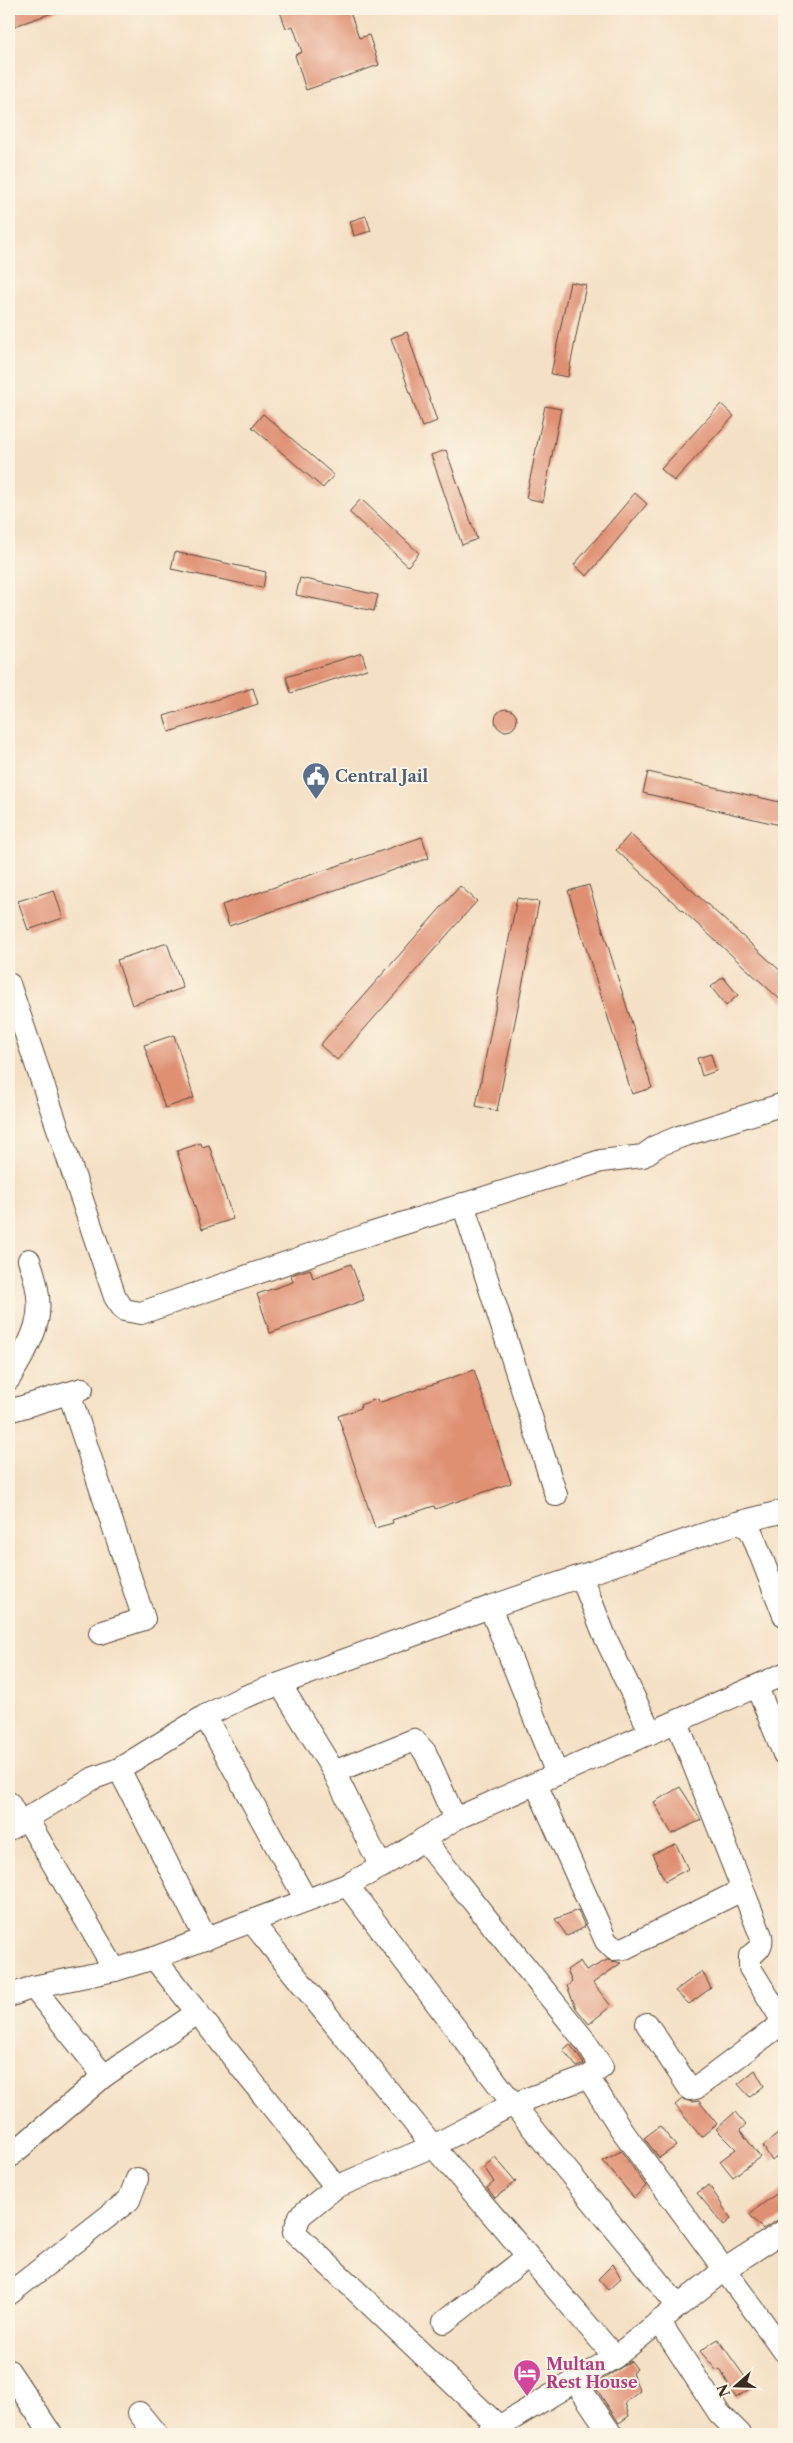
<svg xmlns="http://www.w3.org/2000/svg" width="793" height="2443" font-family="'Libre Caslon Text',serif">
  <rect width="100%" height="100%" fill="#fcf5e5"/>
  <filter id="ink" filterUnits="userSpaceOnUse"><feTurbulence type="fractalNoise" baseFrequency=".02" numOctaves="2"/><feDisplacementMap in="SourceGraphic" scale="10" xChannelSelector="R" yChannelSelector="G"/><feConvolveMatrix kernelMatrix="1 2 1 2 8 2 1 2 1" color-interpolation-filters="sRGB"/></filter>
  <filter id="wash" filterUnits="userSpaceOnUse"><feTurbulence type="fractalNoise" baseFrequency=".0096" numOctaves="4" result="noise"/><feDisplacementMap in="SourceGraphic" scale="20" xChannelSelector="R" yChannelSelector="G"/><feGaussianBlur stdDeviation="1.12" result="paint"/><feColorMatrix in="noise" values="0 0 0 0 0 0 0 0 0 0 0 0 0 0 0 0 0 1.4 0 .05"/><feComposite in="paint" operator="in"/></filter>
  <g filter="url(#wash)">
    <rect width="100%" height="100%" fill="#f4e0c4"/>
    <g id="blocks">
      <g fill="#df8f72">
        <path d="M 9,9 L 57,9 L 58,11 L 9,28 Z"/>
        <path d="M 279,9 L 349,9 L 359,38 L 369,35 L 379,65 L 306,90 L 295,55 L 302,52 L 293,26 L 286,28 Z"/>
        <path d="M 366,216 L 371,231 L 354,236 L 350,221 Z"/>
        <path d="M 570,282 L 586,285 L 568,377 L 551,374 Z"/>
        <path d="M 407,332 L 437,421 L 422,427 L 391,338 Z"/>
        <path d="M 721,404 L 734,416 L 674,481 L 661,469 Z"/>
        <path d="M 545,406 L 561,409 L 543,502 L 526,498 Z"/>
        <path d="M 263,414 L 334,475 L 323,488 L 252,427 Z"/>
        <path d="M 446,450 L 477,539 L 462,545 L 431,455 Z"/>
        <path d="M 635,493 L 647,504 L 587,576 L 574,565 Z"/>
        <path d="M 361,499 L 419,553 L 408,566 L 349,512 Z"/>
        <path d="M 175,552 L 266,572 L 263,588 L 171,569 Z"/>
        <path d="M 300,578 L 378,595 L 374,611 L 296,595 Z"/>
        <path d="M 362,653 L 367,669 L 291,693 L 286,677 Z"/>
        <path d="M 253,688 L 258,704 L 169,732 L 164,716 Z"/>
        <circle cx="506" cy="720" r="11"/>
        <path d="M 648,772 L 784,803 L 784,826 L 643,793 Z"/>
        <path d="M 630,834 L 784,974 L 784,1003 L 616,850 Z"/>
        <path d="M 422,837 L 429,858 L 229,926 L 222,905 Z"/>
        <path d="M 589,885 L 652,1088 L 632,1094 L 568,891 Z"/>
        <path d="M 460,886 L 477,901 L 337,1060 L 320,1045 Z"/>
        <path d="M 54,890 L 63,918 L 28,930 L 18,901 Z"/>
        <path d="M 517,898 L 539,902 L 497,1111 L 476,1106 Z"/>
        <path d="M 167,943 L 183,988 L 132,1005 L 117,960 Z"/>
        <path d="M 723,977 L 738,995 L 726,1006 L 711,987 Z"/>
        <path d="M 174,1035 L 194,1098 L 165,1108 L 144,1045 Z"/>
        <path d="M 711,1054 L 716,1071 L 702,1076 L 697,1058 Z"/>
        <path d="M 201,1143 L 202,1147 L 209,1145 L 233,1219 L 202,1229 L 177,1151 Z"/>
        <path d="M 351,1264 L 364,1300 L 270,1333 L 257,1294 L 293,1282 L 291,1275 L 310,1269 L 313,1278 Z"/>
        <path d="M 474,1370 L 511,1483 L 435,1509 L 434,1506 L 392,1520 L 393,1523 L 375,1528 L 338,1416 L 361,1408 L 360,1405 L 377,1399 L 378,1403 Z"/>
        <path d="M 680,1787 L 701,1820 L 672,1834 L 654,1802 Z"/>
        <path d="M 676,1844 L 688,1869 L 665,1881 L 652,1854 Z"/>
        <path d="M 578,1910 L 585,1927 L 567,1936 L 555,1919 Z"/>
        <path d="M 607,1960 L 621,1963 L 593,1983 L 611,2006 L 589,2024 L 576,2008 L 567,1986 L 572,1982 L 567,1970 L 580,1961 L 586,1971 Z"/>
        <path d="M 702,1971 L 711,1988 L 689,2004 L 675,1991 Z"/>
        <path d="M 570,2044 L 584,2064 L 582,2065 L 577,2067 L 563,2050 Z"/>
        <path d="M 755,2070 L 764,2086 L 750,2097 L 738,2084 Z"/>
        <path d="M 682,2099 L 692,2102 L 699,2101 L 717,2124 L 701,2137 L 675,2105 Z"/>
        <path d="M 735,2112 L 746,2125 L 740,2130 L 760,2157 L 733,2177 L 720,2161 L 736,2149 L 716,2129 Z"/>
        <path d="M 660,2126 L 676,2146 L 659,2158 L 644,2138 Z"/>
        <path d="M 784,2129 L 784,2150 L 772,2161 L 763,2146 Z"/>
        <path d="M 621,2151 L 646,2186 L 634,2198 L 603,2161 Z"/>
        <path d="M 495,2157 L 516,2182 L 495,2198 L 487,2188 L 494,2182 L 484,2167 Z"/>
        <path d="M 709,2185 L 731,2219 L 724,2225 L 697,2193 Z"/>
        <path d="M 784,2188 L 784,2216 L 763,2229 L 749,2214 Z"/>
        <path d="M 613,2264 L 621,2278 L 608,2290 L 598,2279 Z"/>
        <path d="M 718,2339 L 752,2387 L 736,2398 L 720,2369 L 717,2371 L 700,2351 Z"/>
        <path d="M 631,2361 L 637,2369 L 632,2373 L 640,2391 L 625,2403 L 629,2416 L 619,2423 L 594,2385 Z"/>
      </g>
    </g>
  </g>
  <g filter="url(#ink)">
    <use href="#blocks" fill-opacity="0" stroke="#574537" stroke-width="1"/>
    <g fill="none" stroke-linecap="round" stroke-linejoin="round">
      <g stroke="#574537" stroke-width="24">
        <g id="minor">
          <path d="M 9,984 L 115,1297 L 124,1310 L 141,1313 L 370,1234 L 601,1161 L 643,1156 L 657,1146 L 679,1137 L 784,1104"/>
          <path d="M 463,1204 L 556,1495"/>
          <path d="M 9,1379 C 36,1333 49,1314 29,1260"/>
          <path d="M 69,1393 L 144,1619 L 100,1633"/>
          <path d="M 9,1411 L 82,1389"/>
          <path d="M 737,1523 L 749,1528 L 753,1536 L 784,1615"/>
          <path d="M 581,1576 L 606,1639 L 651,1733"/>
          <path d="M 490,1607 L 557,1774"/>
          <path d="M 280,1684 L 334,1772 L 381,1867"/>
          <path d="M 757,1687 L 784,1754"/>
          <path d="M 205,1716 L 306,1900"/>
          <path d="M 677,1722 L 761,1936 C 763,1946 758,1950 750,1956 L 750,1968 L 784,2023"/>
          <path d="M 119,1769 L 206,1939"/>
          <path d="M 334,1772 L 414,1740 L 425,1752 L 455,1819"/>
          <path d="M 536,1784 L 606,1941 L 614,1949 L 625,1948 L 742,1890"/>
          <path d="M 9,1803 L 20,1823"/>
          <path d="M 27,1819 L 115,1970"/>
          <path d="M 9,1829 L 94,1778 L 119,1769 L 205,1716 L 244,1697 L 490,1607 L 737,1523 L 784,1511"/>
          <path d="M 423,1839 L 585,2041 L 602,2067 L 588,2077 L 621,2129 L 784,2351"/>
          <path d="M 347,1885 L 513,2104 L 678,2306"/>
          <path d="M 252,1922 L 433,2146 L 615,2357"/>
          <path d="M 154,1958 L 336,2187"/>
          <path d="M 33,1987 L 104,2076"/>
          <path d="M 9,1996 L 33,1987 L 115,1970 L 154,1958 L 347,1885 L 381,1867 L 455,1819 L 784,1674"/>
          <path d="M 647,2024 L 690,2089 L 696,2088 L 784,2022"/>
          <path d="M 9,2157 L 104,2076 L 198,2012"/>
          <path d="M 9,2294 L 129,2200 L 137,2179"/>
          <path d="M 659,2321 L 719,2413 L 740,2434"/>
          <path d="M 444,2322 L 527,2257"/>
          <path d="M 9,2371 L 51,2434"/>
          <path d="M 575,2381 L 611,2434"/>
          <path d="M 139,2413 L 156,2434"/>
          <path d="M 498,2426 L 294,2232 L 300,2216 L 336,2187 L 433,2146 L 513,2104 L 588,2077"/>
          <path d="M 487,2434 L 615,2357 L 725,2269 L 784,2231"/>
        </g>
      </g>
      <use href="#minor" stroke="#fff" stroke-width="22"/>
    </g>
  </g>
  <defs>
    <g id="civic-pin" transform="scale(1.4375)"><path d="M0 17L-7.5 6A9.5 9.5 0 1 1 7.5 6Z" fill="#5c6f8a" stroke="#fcf5e5"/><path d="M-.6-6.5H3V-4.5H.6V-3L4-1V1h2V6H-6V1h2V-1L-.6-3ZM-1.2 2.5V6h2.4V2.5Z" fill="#fff"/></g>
    <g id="hotel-pin" transform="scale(1.4375)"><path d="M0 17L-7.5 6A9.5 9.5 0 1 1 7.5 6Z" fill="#d1479c" stroke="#fcf5e5"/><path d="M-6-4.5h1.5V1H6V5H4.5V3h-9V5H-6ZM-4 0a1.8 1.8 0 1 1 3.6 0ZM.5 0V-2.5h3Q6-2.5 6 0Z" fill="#fff"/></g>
  </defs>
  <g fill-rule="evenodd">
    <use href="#civic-pin" x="316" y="776"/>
    <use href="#hotel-pin" x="527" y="2373"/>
  </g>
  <g text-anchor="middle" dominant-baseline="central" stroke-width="4" stroke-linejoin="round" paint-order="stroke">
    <g font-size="16" font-weight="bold" fill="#4e5e75" stroke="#fcf5e5" text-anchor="start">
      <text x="335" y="776">Central Jail</text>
    </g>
    <g font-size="16" font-weight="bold" fill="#b23c85" stroke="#fcf5e5" text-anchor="start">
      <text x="546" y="2364">Multan<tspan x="546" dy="18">Rest House</tspan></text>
    </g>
  </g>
  <rect width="793" height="2443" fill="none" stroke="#fcf5e5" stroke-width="30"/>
  <g transform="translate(736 2386) rotate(250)" stroke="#fcf5e5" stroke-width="4" paint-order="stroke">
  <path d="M0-4L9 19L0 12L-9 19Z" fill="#3b2a1e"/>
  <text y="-8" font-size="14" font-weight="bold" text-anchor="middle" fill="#3b2a1e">N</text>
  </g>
</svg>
